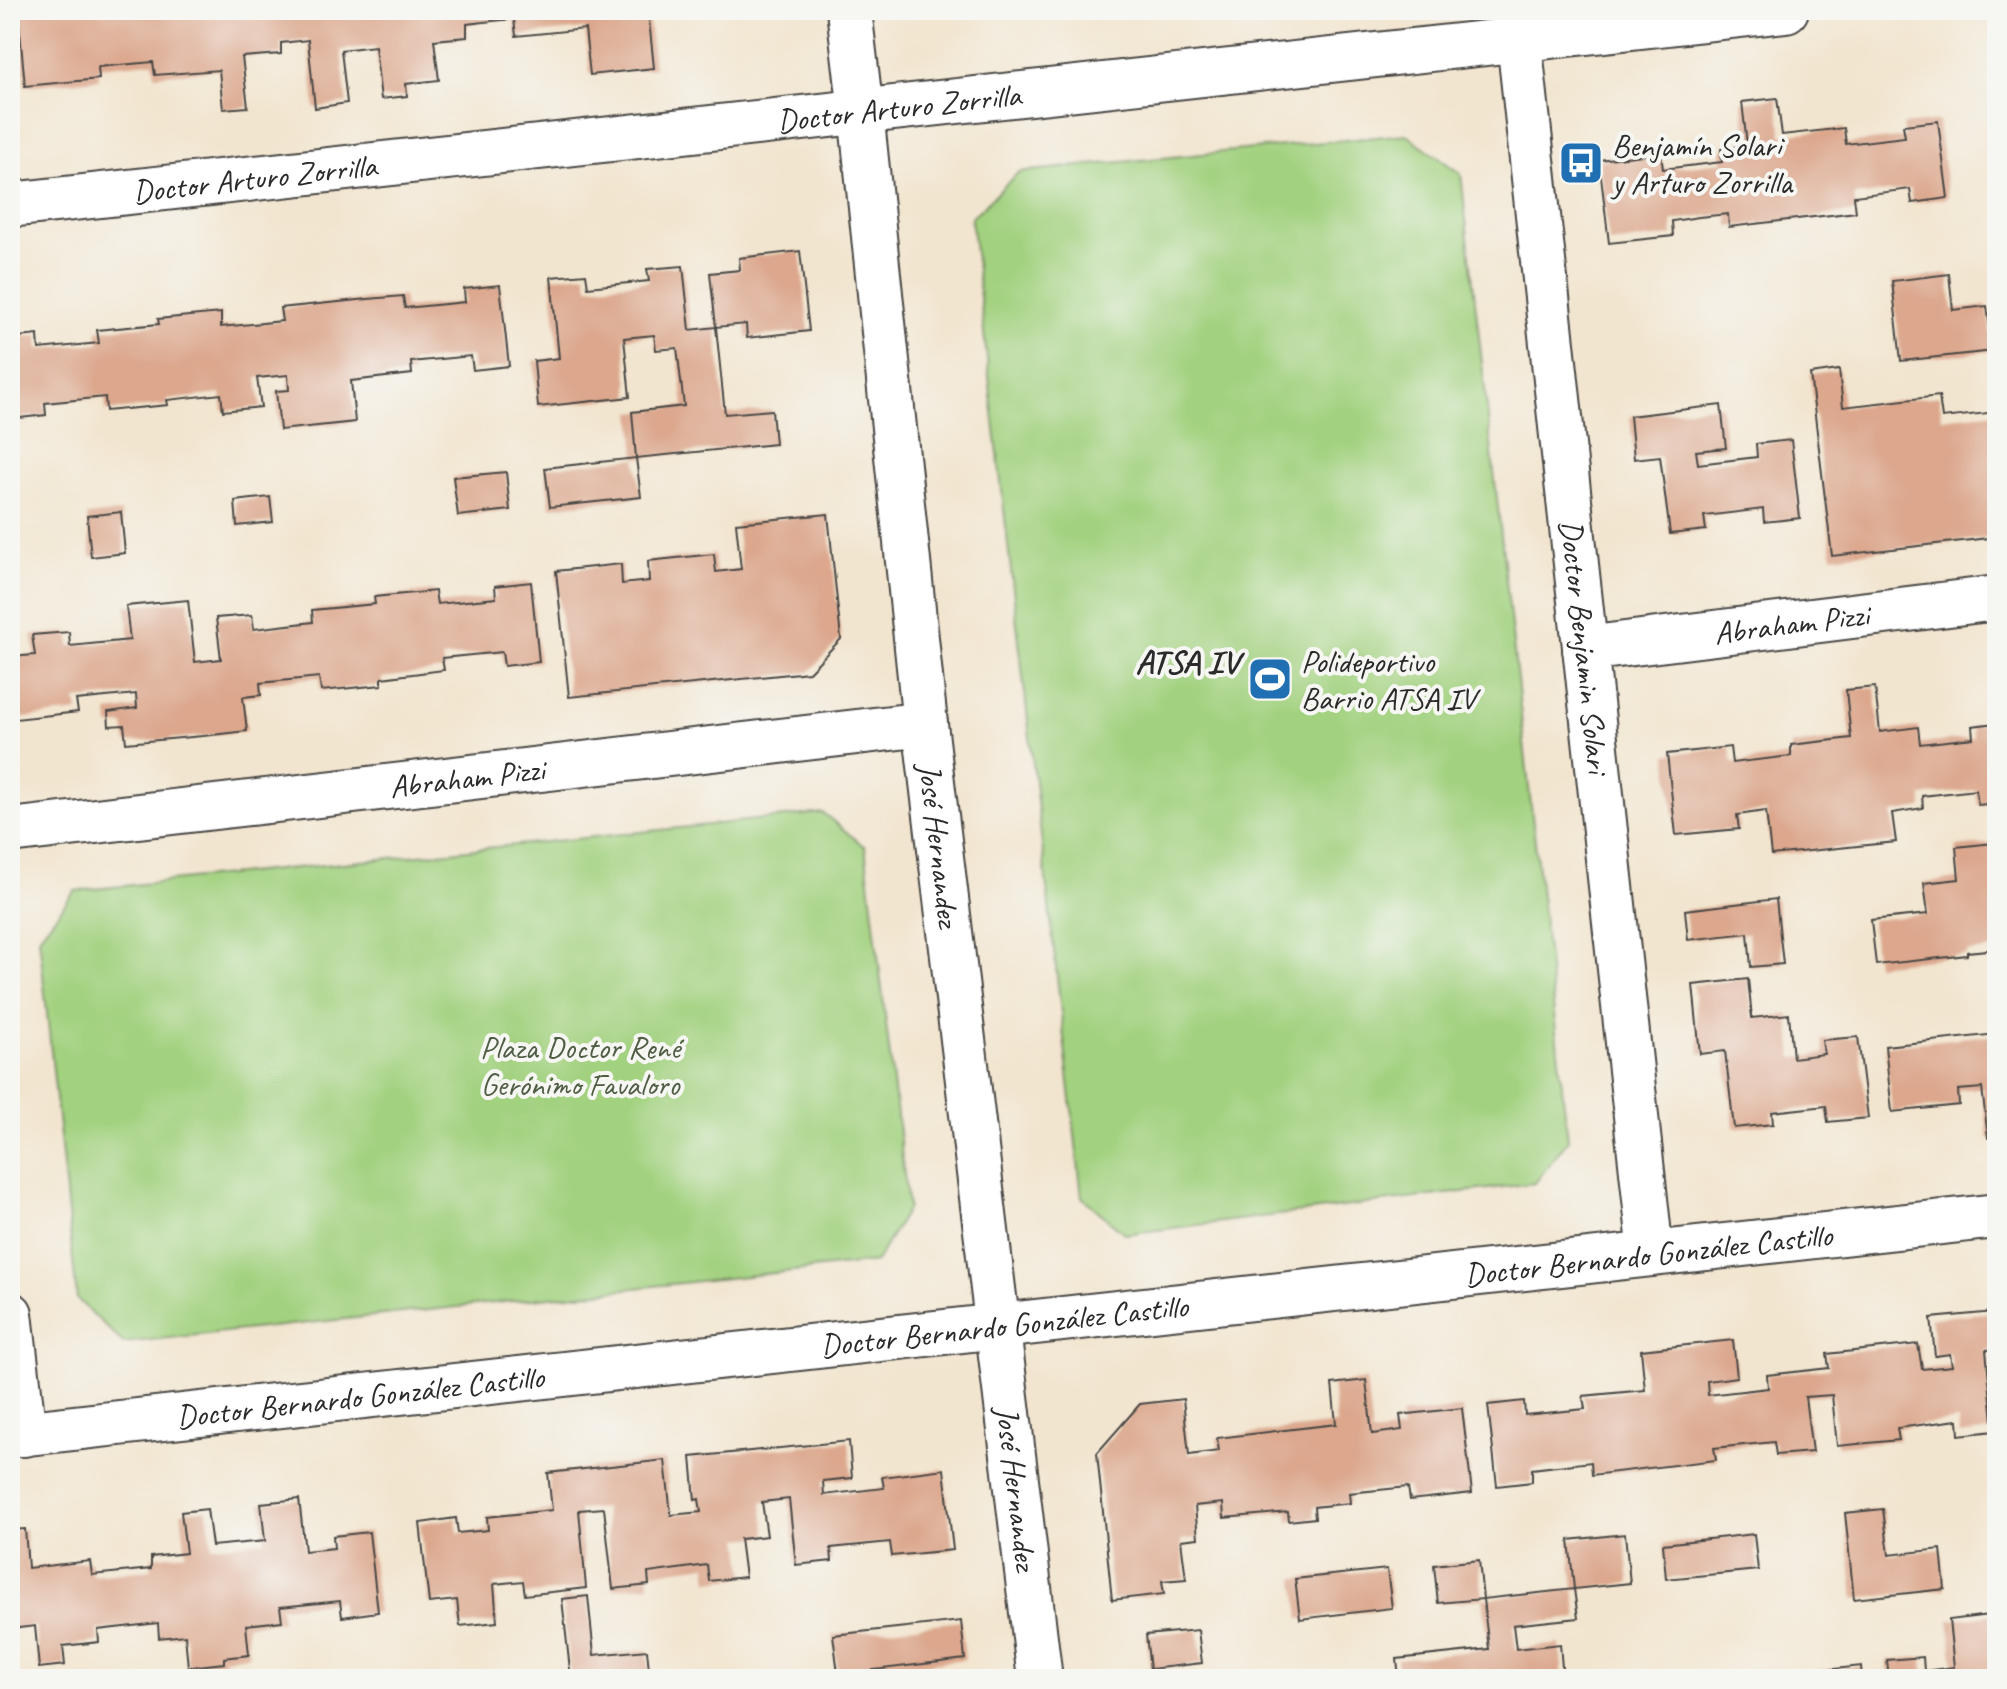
<svg xmlns="http://www.w3.org/2000/svg" width="2007" height="1689" font-family="Caveat,sans-serif">
  <rect width="100%" height="100%" fill="#f6f6f2"/>
  <filter id="ink" filterUnits="userSpaceOnUse"><feTurbulence type="fractalNoise" baseFrequency=".0125" numOctaves="2"/><feDisplacementMap in="SourceGraphic" scale="16" xChannelSelector="R" yChannelSelector="G"/><feConvolveMatrix kernelMatrix="1 2 1 2 8 2 1 2 1" color-interpolation-filters="sRGB"/></filter>
  <filter id="wash" filterUnits="userSpaceOnUse"><feTurbulence type="fractalNoise" baseFrequency=".006" numOctaves="4" result="noise"/><feDisplacementMap in="SourceGraphic" scale="32" xChannelSelector="R" yChannelSelector="G"/><feGaussianBlur stdDeviation="1.8" result="paint"/><feColorMatrix in="noise" values="0 0 0 0 0 0 0 0 0 0 0 0 0 0 0 0 0 1.4 0 .05"/><feComposite in="paint" operator="in"/></filter>
  <g filter="url(#wash)">
    <rect width="100%" height="100%" fill="#f2e5cf"/>
    <g fill="#a2d17f" stroke="#667e55" stroke-width="2">
      <path d="M 1406,134 L 1461,174 L 1568,1140 L 1535,1183 L 1125,1234 L 1082,1197 L 971,218 L 1019,172 Z"/>
      <path d="M 823,813 L 865,847 L 908,1208 L 876,1262 L 123,1343 L 77,1299 L 39,937 L 75,891 Z"/>
    </g>
    <g id="blocks">
      <g fill="#dca78d">
        <path d="M 18,10 L 94,10 L 95,13 L 125,10 L 188,10 L 188,14 L 213,10 L 648,10 L 654,68 L 590,75 L 585,29 L 516,36 L 514,19 L 492,21 L 467,24 L 467,37 L 434,40 L 439,80 L 406,84 L 407,96 L 381,99 L 375,46 L 341,50 L 347,103 L 315,108 L 308,40 L 281,43 L 281,54 L 242,57 L 248,107 L 223,109 L 219,70 L 155,75 L 153,62 L 98,67 L 99,79 L 25,86 Z"/>
        <path d="M 1777,98 L 1782,135 L 1844,128 L 1846,144 L 1905,137 L 1903,125 L 1938,121 L 1948,198 L 1912,203 L 1910,189 L 1854,196 L 1856,212 L 1729,227 L 1728,214 L 1699,217 L 1672,221 L 1673,236 L 1609,243 L 1599,160 L 1661,153 L 1663,169 L 1722,162 L 1721,149 L 1747,145 L 1742,102 Z"/>
        <path d="M 1997,121 L 1997,142 L 1995,142 L 1993,122 Z"/>
        <path d="M 800,251 L 809,331 L 747,338 L 746,324 L 716,327 L 710,273 L 740,270 L 739,258 Z"/>
        <path d="M 683,266 L 690,330 L 716,327 L 725,414 L 772,410 L 775,444 L 636,458 L 632,412 L 684,406 L 677,348 L 656,350 L 654,335 L 624,338 L 630,397 L 538,407 L 534,361 L 559,358 L 551,277 L 586,274 L 588,287 L 649,281 L 647,269 Z"/>
        <path d="M 1949,274 L 1953,310 L 1987,306 L 1993,351 L 1901,361 L 1892,281 Z"/>
        <path d="M 500,285 L 509,366 L 473,370 L 471,356 L 411,362 L 412,374 L 351,381 L 355,422 L 280,430 L 276,391 L 289,390 L 288,375 L 257,378 L 261,407 L 223,411 L 221,394 L 167,400 L 168,405 L 106,411 L 105,397 L 45,403 L 46,415 L 11,419 L 10,338 L 38,335 L 39,349 L 99,343 L 97,330 L 159,324 L 158,319 L 221,313 L 221,327 L 282,321 L 280,308 L 368,299 L 403,296 L 405,308 L 465,302 L 464,289 Z"/>
        <path d="M 1839,370 L 1843,407 L 1939,396 L 1942,418 L 1997,412 L 1997,537 L 1832,556 L 1810,374 Z"/>
        <path d="M 1721,405 L 1726,448 L 1696,451 L 1698,464 L 1757,457 L 1756,444 L 1791,440 L 1800,518 L 1764,522 L 1763,509 L 1704,516 L 1706,530 L 1670,534 L 1660,456 L 1634,459 L 1630,416 Z"/>
        <path d="M 636,458 L 641,497 L 550,507 L 545,468 Z"/>
        <path d="M 506,472 L 510,510 L 458,516 L 453,477 Z"/>
        <path d="M 270,497 L 273,522 L 237,526 L 235,501 Z"/>
        <path d="M 121,512 L 125,553 L 91,557 L 87,516 Z"/>
        <path d="M 828,514 L 841,639 L 809,672 L 569,697 L 556,571 L 621,564 L 622,584 L 649,581 L 648,561 L 714,554 L 716,572 L 741,569 L 736,523 Z"/>
        <path d="M 531,582 L 539,662 L 504,666 L 502,652 L 442,658 L 444,670 L 382,678 L 382,685 L 321,691 L 319,677 L 260,683 L 261,695 L 243,697 L 247,731 L 203,736 L 126,743 L 124,725 L 109,726 L 108,712 L 137,708 L 136,694 L 76,700 L 78,712 L 16,719 L 10,657 L 35,655 L 32,635 L 69,632 L 70,646 L 130,640 L 126,606 L 188,600 L 195,662 L 221,659 L 216,618 L 252,615 L 254,629 L 313,622 L 312,610 L 375,604 L 374,597 L 435,591 L 437,604 L 496,598 L 495,586 Z"/>
        <path d="M 1875,687 L 1880,732 L 1918,727 L 1920,744 L 1973,738 L 1972,726 L 1997,723 L 1997,803 L 1978,805 L 1976,790 L 1922,796 L 1923,808 L 1892,813 L 1896,842 L 1771,855 L 1766,811 L 1737,815 L 1739,829 L 1676,835 L 1667,754 L 1730,747 L 1732,763 L 1791,756 L 1791,745 L 1851,738 L 1846,690 Z"/>
        <path d="M 1994,843 L 1997,873 L 1997,949 L 1967,952 L 1967,955 L 1876,965 L 1871,920 L 1928,914 L 1924,883 L 1959,879 L 1956,847 Z"/>
        <path d="M 1776,899 L 1783,964 L 1751,967 L 1748,933 L 1688,940 L 1685,910 Z"/>
        <path d="M 1748,979 L 1752,1018 L 1789,1014 L 1793,1058 L 1824,1054 L 1822,1040 L 1858,1037 L 1868,1118 L 1828,1122 L 1826,1106 L 1772,1112 L 1773,1124 L 1734,1128 L 1725,1051 L 1700,1054 L 1693,985 Z"/>
        <path d="M 1997,1034 L 1997,1137 L 1988,1138 L 1982,1088 L 1958,1090 L 1959,1105 L 1892,1112 L 1885,1046 Z"/>
        <path d="M 1994,1312 L 1997,1349 L 1986,1350 L 1994,1431 L 1959,1435 L 1958,1420 L 1897,1428 L 1899,1440 L 1837,1446 L 1832,1395 L 1805,1397 L 1812,1452 L 1776,1455 L 1774,1442 L 1714,1448 L 1716,1460 L 1592,1475 L 1591,1462 L 1532,1469 L 1532,1482 L 1497,1486 L 1488,1405 L 1524,1401 L 1525,1415 L 1585,1409 L 1583,1396 L 1645,1390 L 1641,1350 L 1733,1340 L 1737,1377 L 1707,1381 L 1708,1395 L 1768,1388 L 1767,1375 L 1829,1368 L 1827,1354 L 1918,1344 L 1922,1369 L 1952,1366 L 1950,1354 L 1935,1356 L 1931,1318 Z"/>
        <path d="M 1366,1380 L 1372,1434 L 1402,1430 L 1400,1415 L 1462,1408 L 1472,1493 L 1410,1500 L 1408,1487 L 1349,1493 L 1350,1503 L 1314,1507 L 1315,1518 L 1289,1521 L 1288,1512 L 1224,1518 L 1223,1503 L 1195,1506 L 1198,1538 L 1181,1540 L 1186,1579 L 1162,1581 L 1164,1594 L 1112,1600 L 1097,1453 L 1140,1404 L 1183,1399 L 1189,1455 L 1219,1451 L 1217,1438 L 1336,1424 L 1332,1384 Z"/>
        <path d="M 849,1441 L 852,1478 L 823,1481 L 824,1495 L 884,1488 L 882,1477 L 944,1469 L 953,1550 L 892,1556 L 890,1542 L 831,1548 L 832,1561 L 796,1565 L 789,1499 L 762,1502 L 767,1536 L 740,1539 L 745,1577 L 709,1581 L 707,1565 L 648,1573 L 649,1585 L 613,1589 L 604,1508 L 579,1510 L 586,1588 L 525,1595 L 523,1581 L 494,1584 L 497,1622 L 460,1626 L 457,1600 L 429,1603 L 420,1523 L 456,1518 L 458,1533 L 488,1530 L 487,1517 L 552,1510 L 548,1473 L 665,1460 L 671,1515 L 701,1512 L 699,1499 L 695,1500 L 691,1457 Z"/>
        <path d="M 299,1499 L 305,1551 L 334,1548 L 333,1536 L 369,1532 L 378,1612 L 342,1617 L 340,1601 L 280,1607 L 282,1621 L 246,1625 L 249,1655 L 224,1658 L 224,1663 L 188,1667 L 185,1635 L 159,1638 L 158,1623 L 98,1630 L 99,1642 L 63,1646 L 65,1665 L 39,1668 L 35,1626 L 10,1629 L 10,1530 L 25,1529 L 28,1568 L 90,1561 L 92,1575 L 151,1569 L 151,1557 L 186,1553 L 181,1512 L 207,1509 L 212,1546 L 265,1541 L 261,1503 Z"/>
        <path d="M 1883,1509 L 1889,1555 L 1941,1549 L 1945,1589 L 1854,1599 L 1845,1513 Z"/>
        <path d="M 1625,1534 L 1630,1583 L 1574,1589 L 1569,1540 Z"/>
        <path d="M 1754,1534 L 1758,1570 L 1666,1579 L 1663,1544 Z"/>
        <path d="M 1479,1560 L 1483,1599 L 1574,1589 L 1578,1618 L 1513,1625 L 1516,1649 L 1560,1644 L 1563,1679 L 1399,1679 L 1397,1659 L 1489,1649 L 1483,1599 L 1438,1603 L 1434,1565 Z"/>
        <path d="M 1387,1569 L 1392,1608 L 1300,1619 L 1295,1579 Z"/>
        <path d="M 588,1596 L 594,1655 L 647,1650 L 650,1679 L 571,1679 L 562,1599 Z"/>
        <path d="M 1997,1614 L 1997,1679 L 1889,1679 L 1887,1660 L 1923,1657 L 1924,1671 L 1954,1667 L 1949,1620 Z"/>
        <path d="M 961,1621 L 965,1659 L 873,1670 L 875,1679 L 799,1679 L 799,1677 L 838,1673 L 833,1635 Z"/>
        <path d="M 1198,1630 L 1202,1663 L 1150,1669 L 1146,1635 Z"/>
        <path d="M 1861,1666 L 1862,1679 L 1800,1679 L 1799,1673 Z"/>
      </g>
    </g>
  </g>
  <g filter="url(#ink)">
    <use href="#blocks" fill-opacity="0" stroke="#494744" stroke-width="2"/>
    <g fill="none" stroke-linecap="round" stroke-linejoin="round">
      <g stroke="#494744" stroke-width="48">
        <g id="street">
          <path id="s1" d="M 849,10 L 861,112 L 925,724 L 1040,1679"/>
          <path id="s2" d="M 1519,40 L 1651,1254"/>
          <path id="s3" d="M 10,205 L 1786,10"/>
          <path id="s4" d="M 1585,649 L 1997,598"/>
          <path id="s5" d="M 10,831 L 925,724"/>
          <path d="M 10,1314 L 24,1434"/>
          <path id="s6" d="M 10,1435 L 1997,1216"/>
        </g>
      </g>
      <use href="#street" stroke="#fff" stroke-width="44"/>
    </g>
  </g>
  <defs>
    <g id="bus-square" transform="scale(2.3)"><rect x="-9" y="-9" width="18" height="18" rx="4" fill="#1f6fb2" stroke="#f6f6f2"/><path d="M-5-6H5V4H4V6H2V4H-2V6H-4V4H-5ZM-3.5-4V0h7V-4ZM-3.5 1.2v1.5H-2V1.2ZM2 1.2v1.5H3.5V1.2Z" fill="#fff"/></g>
    <g id="stadium-square" transform="scale(2.3)"><rect x="-9" y="-9" width="18" height="18" rx="4" fill="#1f6fb2" stroke="#f6f6f2"/><path d="M0-5a6.5 5 0 1 0 0 10a6.5 5 0 1 0 0-10ZM-3.5-1.8h7v3.6h-7Z" fill="#fff"/></g>
  </defs>
  <g fill-rule="evenodd">
    <use href="#bus-square" x="1581" y="163"/>
    <use href="#stadium-square" x="1270" y="679"/>
  </g>
  <g text-anchor="middle" dominant-baseline="central" stroke-width="8" stroke-linejoin="round" paint-order="stroke">
    <g font-size="32" fill="#2b2b2b" stroke="#f6f6f2">
      <text stroke="none"><textPath href="#s3" startOffset="894">Doctor Arturo Zorrilla</textPath></text>
      <text stroke="none"><textPath href="#s3" startOffset="246">Doctor Arturo Zorrilla</textPath></text>
      <text stroke="none"><textPath href="#s4" startOffset="208">Abraham Pizzi</textPath></text>
      <text stroke="none"><textPath href="#s2" startOffset="610">Doctor Benjamin Solari</textPath></text>
      <text stroke="none"><textPath href="#s5" startOffset="460">Abraham Pizzi</textPath></text>
      <text stroke="none"><textPath href="#s1" startOffset="840">José Hernandez</textPath></text>
      <text stroke="none"><textPath href="#s6" startOffset="1648">Doctor Bernardo González Castillo</textPath></text>
      <text stroke="none"><textPath href="#s6" startOffset="1000">Doctor Bernardo González Castillo</textPath></text>
      <text stroke="none"><textPath href="#s6" startOffset="352">Doctor Bernardo González Castillo</textPath></text>
      <text stroke="none"><textPath href="#s1" startOffset="1488">José Hernandez</textPath></text>
    </g>
    <g font-size="32" fill="#2b2b2b" stroke="#f6f6f2" text-anchor="start">
      <text x="1612" y="145">Benjamín Solari<tspan x="1612" dy="37">y Arturo Zorrilla</tspan></text>
      <text x="1301" y="661">Polideportivo<tspan x="1301" dy="37">Barrio ATSA IV</tspan></text>
    </g>
    <g font-size="32" fill="#4f5d44" stroke="#f6f6f2">
      <text x="580" y="1047">Plaza Doctor René<tspan x="580" dy="37">Gerónimo Favaloro</tspan></text>
    </g>
    <g font-size="34" font-weight="bold" fill="#2b2b2b" stroke="#f6f6f2">
      <text x="1187" y="661">ATSA IV</text>
    </g>
  </g>
  <rect width="2007" height="1689" fill="none" stroke="#f6f6f2" stroke-width="40"/>
</svg>
